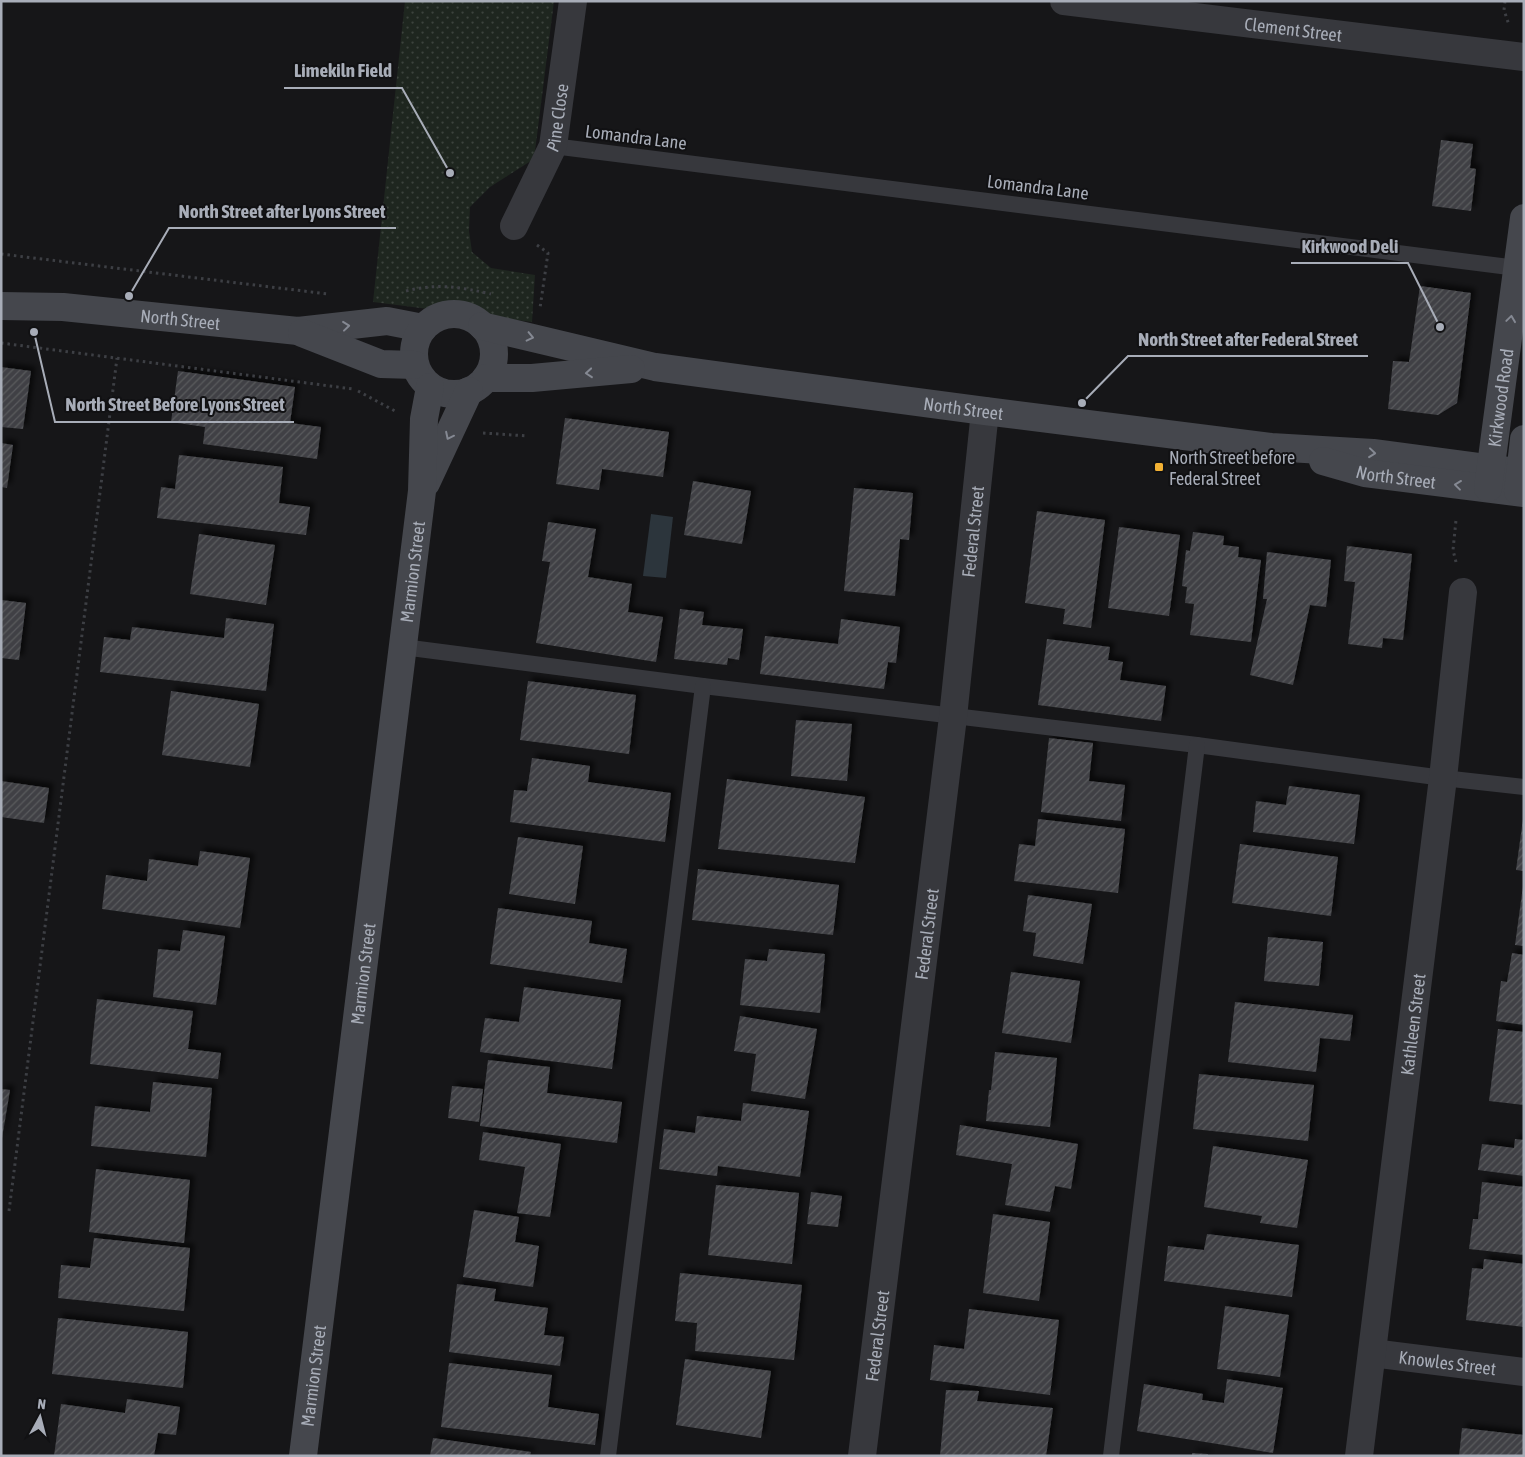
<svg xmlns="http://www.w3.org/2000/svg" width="1525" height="1457" font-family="'Asap Condensed',sans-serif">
  <defs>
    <pattern id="park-dots" width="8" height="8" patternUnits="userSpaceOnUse" patternTransform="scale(1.25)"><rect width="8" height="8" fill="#1e261f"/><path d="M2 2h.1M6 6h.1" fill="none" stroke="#3c433d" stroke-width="1.8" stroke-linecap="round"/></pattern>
    <pattern id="building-hatch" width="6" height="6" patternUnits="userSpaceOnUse" patternTransform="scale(1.25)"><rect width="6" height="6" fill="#404145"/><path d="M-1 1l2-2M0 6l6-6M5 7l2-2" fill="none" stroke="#595a5e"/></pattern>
    <filter id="shadow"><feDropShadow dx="4.5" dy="-4.5" stdDeviation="2.5" flood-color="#0009"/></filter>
  </defs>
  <rect width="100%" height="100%" fill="#161618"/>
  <path fill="url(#park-dots)" d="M 405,1 L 554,1 L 534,159 L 490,187 L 470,207 L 469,231 L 472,252 L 491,268 L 535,275 L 532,322 L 373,302 Z"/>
  <path fill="#2c353c" d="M 651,514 L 673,517 L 666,578 L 643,576 Z"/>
  <g fill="url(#building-hatch)" filter="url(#shadow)">
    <path d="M 1441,140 L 1473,144 L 1470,168 L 1476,169 L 1471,211 L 1432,206 Z"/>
    <path d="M 1420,286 L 1471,293 L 1457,403 L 1438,415 L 1388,409 L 1393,361 L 1409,362 Z"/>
    <path d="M 1,367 L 31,371 L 23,429 L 1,427 Z"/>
    <path d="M 178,371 L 295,387 L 290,423 L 321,427 L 317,459 L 203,444 L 205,427 L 171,422 Z"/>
    <path d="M 565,418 L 669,432 L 663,477 L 602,469 L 599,490 L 556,484 Z"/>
    <path d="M 1,443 L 13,445 L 7,488 L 1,487 Z"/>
    <path d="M 179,455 L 283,467 L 279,503 L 310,507 L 306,535 L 157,518 L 161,487 L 175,489 Z"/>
    <path d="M 693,481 L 751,491 L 742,544 L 684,535 Z"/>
    <path d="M 854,488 L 913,493 L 909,540 L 900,539 L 895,596 L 844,591 Z"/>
    <path d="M 1037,511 L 1105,520 L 1091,628 L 1063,624 L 1065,609 L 1025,603 Z"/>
    <path d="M 548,522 L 596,529 L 588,577 L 632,584 L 628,612 L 663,617 L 656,662 L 536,643 L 550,562 L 542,561 Z"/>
    <path d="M 1119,527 L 1180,535 L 1169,616 L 1108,608 Z"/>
    <path d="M 1193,532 L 1224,536 L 1223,545 L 1239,547 L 1238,557 L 1261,560 L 1251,642 L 1190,635 L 1194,604 L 1185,603 L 1187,587 L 1182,586 L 1186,550 L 1190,551 Z"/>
    <path d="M 199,534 L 275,545 L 266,605 L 190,594 Z"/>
    <path d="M 1347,546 L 1412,554 L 1403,640 L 1383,638 L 1382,648 L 1348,644 L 1355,582 L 1344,581 Z"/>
    <path d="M 1267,552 L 1331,560 L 1326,607 L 1310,605 L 1293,685 L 1250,675 L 1267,599 L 1263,599 Z"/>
    <path d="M 1,600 L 26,603 L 19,660 L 1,658 Z"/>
    <path d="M 680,609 L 704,612 L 702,625 L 743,629 L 739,660 L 728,658 L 727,665 L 674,659 Z"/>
    <path d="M 226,618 L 274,624 L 266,691 L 100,672 L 104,637 L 130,640 L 132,627 L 224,638 Z"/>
    <path d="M 841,619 L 900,627 L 896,663 L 888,662 L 884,689 L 760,674 L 765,636 L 838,644 Z"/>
    <path d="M 1047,639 L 1110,647 L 1108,660 L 1123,662 L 1120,680 L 1166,686 L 1161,721 L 1038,705 Z"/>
    <path d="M 528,681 L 636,695 L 629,754 L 520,740 Z"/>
    <path d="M 171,691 L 259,704 L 250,767 L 162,755 Z"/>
    <path d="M 796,720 L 852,724 L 847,781 L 791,776 Z"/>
    <path d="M 1049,738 L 1093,743 L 1089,781 L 1125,785 L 1121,821 L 1041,812 Z"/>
    <path d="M 532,758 L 590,766 L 588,782 L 671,793 L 665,842 L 510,822 L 514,790 L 527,791 Z"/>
    <path d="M 727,779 L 865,797 L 855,863 L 718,849 Z"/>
    <path d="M 1,781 L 49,788 L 44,823 L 1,817 Z"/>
    <path d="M 1289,786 L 1360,795 L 1354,844 L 1253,832 L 1256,801 L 1286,805 Z"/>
    <path d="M 1038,819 L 1125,829 L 1118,893 L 1014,881 L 1019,844 L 1035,846 Z"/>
    <path d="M 1523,819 L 1524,820 L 1524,871 L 1516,870 Z"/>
    <path d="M 518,837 L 583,846 L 575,904 L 509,894 Z"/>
    <path d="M 1240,844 L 1338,857 L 1331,916 L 1232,903 Z"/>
    <path d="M 200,851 L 250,858 L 240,928 L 102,909 L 106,875 L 147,881 L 149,859 L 198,866 Z"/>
    <path d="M 698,869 L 839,885 L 833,935 L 692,920 Z"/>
    <path d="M 1523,886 L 1524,886 L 1524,946 L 1515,945 Z"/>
    <path d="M 1028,895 L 1092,904 L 1083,964 L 1033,956 L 1036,933 L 1023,931 Z"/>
    <path d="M 498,908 L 592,921 L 589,943 L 627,949 L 622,983 L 490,964 Z"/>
    <path d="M 183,930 L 225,936 L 216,1005 L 153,997 L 158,949 L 180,951 Z"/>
    <path d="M 1268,937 L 1323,942 L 1319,986 L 1264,981 Z"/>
    <path d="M 769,949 L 825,954 L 820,1013 L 740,1005 L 745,959 L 767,961 Z"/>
    <path d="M 1512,953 L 1524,955 L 1524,1025 L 1496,1021 L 1501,981 L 1507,982 Z"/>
    <path d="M 1011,972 L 1080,981 L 1071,1043 L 1002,1033 Z"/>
    <path d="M 524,987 L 621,1000 L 612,1069 L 480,1052 L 485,1018 L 519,1022 Z"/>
    <path d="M 97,999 L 193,1011 L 188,1049 L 221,1053 L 218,1079 L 90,1064 Z"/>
    <path d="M 1235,1002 L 1353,1015 L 1350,1041 L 1320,1038 L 1316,1072 L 1228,1062 Z"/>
    <path d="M 740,1016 L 817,1029 L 805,1099 L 751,1091 L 756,1054 L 734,1051 Z"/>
    <path d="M 1498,1029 L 1524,1032 L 1524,1105 L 1489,1101 Z"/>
    <path d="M 995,1052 L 1057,1058 L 1050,1127 L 986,1121 L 989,1090 L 991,1090 Z"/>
    <path d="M 488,1060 L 550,1067 L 547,1093 L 622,1102 L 617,1143 L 480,1126 Z"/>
    <path d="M 1199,1074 L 1314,1085 L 1308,1141 L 1193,1129 Z"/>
    <path d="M 153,1082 L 212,1088 L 206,1157 L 91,1146 L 95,1106 L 150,1112 Z"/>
    <path d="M 452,1086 L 483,1089 L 479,1122 L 448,1118 Z"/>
    <path d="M 1,1089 L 10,1090 L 2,1138 L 1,1138 Z"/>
    <path d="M 743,1103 L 809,1111 L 800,1177 L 718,1166 L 717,1176 L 659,1169 L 664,1129 L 695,1133 L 697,1116 L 741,1121 Z"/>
    <path d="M 960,1125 L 1078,1144 L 1071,1189 L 1055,1186 L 1050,1212 L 1005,1205 L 1012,1164 L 956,1155 Z"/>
    <path d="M 483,1132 L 561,1144 L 550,1217 L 517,1213 L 525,1167 L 479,1160 Z"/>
    <path d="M 1515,1139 L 1524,1140 L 1524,1176 L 1478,1170 L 1482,1144 L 1514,1148 Z"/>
    <path d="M 1213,1146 L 1308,1160 L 1297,1228 L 1260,1223 L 1262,1216 L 1204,1207 Z"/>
    <path d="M 96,1169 L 190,1180 L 184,1243 L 89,1232 Z"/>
    <path d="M 1482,1182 L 1524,1187 L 1524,1255 L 1469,1249 L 1473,1219 L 1478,1219 Z"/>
    <path d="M 716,1185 L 799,1193 L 792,1264 L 708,1255 Z"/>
    <path d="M 811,1192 L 842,1196 L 838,1227 L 807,1224 Z"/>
    <path d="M 474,1210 L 519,1217 L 515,1242 L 539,1246 L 533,1287 L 463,1277 Z"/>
    <path d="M 993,1214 L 1050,1222 L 1039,1301 L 983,1293 Z"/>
    <path d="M 1207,1234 L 1299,1245 L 1292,1297 L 1164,1281 L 1168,1246 L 1204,1250 Z"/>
    <path d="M 94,1238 L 190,1248 L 184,1311 L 58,1298 L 61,1265 L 90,1268 Z"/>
    <path d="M 1484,1259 L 1524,1264 L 1524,1327 L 1466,1320 L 1472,1268 L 1483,1269 Z"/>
    <path d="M 680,1273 L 802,1285 L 794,1360 L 695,1351 L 697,1323 L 675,1321 Z"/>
    <path d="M 457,1284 L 496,1289 L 494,1301 L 548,1308 L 544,1335 L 564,1337 L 560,1366 L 449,1352 Z"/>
    <path d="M 1225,1306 L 1289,1315 L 1280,1377 L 1217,1369 Z"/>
    <path d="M 969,1309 L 1059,1320 L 1050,1395 L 930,1380 L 934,1345 L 964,1349 Z"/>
    <path d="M 58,1318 L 188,1332 L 183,1388 L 52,1374 Z"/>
    <path d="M 685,1359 L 771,1371 L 761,1438 L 676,1425 Z"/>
    <path d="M 449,1363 L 552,1375 L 548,1407 L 599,1414 L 595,1445 L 441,1427 Z"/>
    <path d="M 1227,1379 L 1283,1388 L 1273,1453 L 1137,1431 L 1144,1384 L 1203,1394 L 1202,1400 L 1224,1403 Z"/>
    <path d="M 946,1390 L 979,1391 L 977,1401 L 1053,1408 L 1046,1456 L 940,1456 Z"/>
    <path d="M 127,1399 L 180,1407 L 176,1435 L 158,1433 L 154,1456 L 54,1456 L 61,1404 L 125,1413 Z"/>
    <path d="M 1462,1428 L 1524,1435 L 1524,1456 L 1459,1456 Z"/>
    <path d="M 433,1438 L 531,1452 L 530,1456 L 430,1456 Z"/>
    <path d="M 1192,1453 L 1208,1454 L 1207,1456 L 1192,1456 Z"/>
  </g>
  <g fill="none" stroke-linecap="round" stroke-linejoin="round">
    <g stroke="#3d3f44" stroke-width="3" stroke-dasharray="2.5 4" stroke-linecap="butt">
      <path d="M 1505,1 L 1504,10 L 1509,25"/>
      <path d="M 537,245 L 548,253 L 540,308"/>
      <path d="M 1,254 L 328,294"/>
      <path d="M 406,291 C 437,283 460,287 491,294"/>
      <path d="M 1,343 L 353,389"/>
      <path d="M 358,391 L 395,411"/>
      <path d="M 483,433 L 528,436"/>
      <path d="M 1456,562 L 1453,550 L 1456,520"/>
      <path d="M 9,1211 L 117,358"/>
    </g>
    <g stroke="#37383d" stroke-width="16">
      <path d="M 553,146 L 1517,268"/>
      <path d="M 403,647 L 703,686 L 1197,745 L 1443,778 L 1524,787"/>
      <path d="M 608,1456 L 703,686"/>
      <path d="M 1111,1456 L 1197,745"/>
    </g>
    <g stroke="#37383d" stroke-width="28">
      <path id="s1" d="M 1064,1 L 1524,57"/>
      <path id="s2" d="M 514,226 L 553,146 L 573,1"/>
      <path id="s3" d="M 1372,1353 L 1524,1372"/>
      <path id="s4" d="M 862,1456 L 953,717 L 985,411"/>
      <path id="s5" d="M 1359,1456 L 1443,778 L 1463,592"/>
    </g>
    <g stroke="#45474d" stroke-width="28">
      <path id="s6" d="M 1,306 L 63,307 L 298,331 L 387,321 L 423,328"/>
      <circle cx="454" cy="354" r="40"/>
      <path id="s7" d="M 482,326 L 655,367 L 985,411 L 1271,447 L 1373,453 L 1524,473"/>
      <path d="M 302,333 L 381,364 L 415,365"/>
      <path d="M 486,378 L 532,378 L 631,369"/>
      <path id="s8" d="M 1323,461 L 1365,473 L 1524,493"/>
      <path d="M 426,483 L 469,391"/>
      <path id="s9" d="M 1488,488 L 1524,218"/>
      <path d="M 1518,491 L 1524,439"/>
      <path id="s10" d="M 303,1456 L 422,491 L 424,419 L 430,387"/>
    </g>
  </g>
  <defs><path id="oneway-chevron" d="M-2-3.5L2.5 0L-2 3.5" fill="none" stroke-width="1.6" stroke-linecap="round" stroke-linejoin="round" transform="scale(1.25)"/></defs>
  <g stroke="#858993">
    <use href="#oneway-chevron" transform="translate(1511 319) rotate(-82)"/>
    <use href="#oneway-chevron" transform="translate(346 326) rotate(-6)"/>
    <use href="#oneway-chevron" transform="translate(530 337) rotate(13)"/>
    <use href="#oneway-chevron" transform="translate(589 373) rotate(175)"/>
    <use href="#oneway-chevron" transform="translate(449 436) rotate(116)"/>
    <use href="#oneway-chevron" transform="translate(1372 453) rotate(6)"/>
    <use href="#oneway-chevron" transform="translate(1458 485) rotate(-173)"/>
  </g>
  <rect fill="#f2b134" stroke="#111113" stroke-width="2" x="1154" y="462" width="10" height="10" rx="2.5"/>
  <g text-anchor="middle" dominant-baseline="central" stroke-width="4" stroke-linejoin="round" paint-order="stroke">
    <g font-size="18" fill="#a8adb8" stroke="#111113">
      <text stroke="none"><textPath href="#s1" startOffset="231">Clement Street</textPath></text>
      <text stroke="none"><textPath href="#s2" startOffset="118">Pine Close</textPath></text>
      <text transform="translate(636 137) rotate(7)">Lomandra Lane</text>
      <text transform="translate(1038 187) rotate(7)">Lomandra Lane</text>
      <text stroke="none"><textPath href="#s6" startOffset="180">North Street</textPath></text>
      <text stroke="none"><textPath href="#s9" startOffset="91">Kirkwood Road</textPath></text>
      <text stroke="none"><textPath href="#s7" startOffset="489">North Street</textPath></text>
      <text stroke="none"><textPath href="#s8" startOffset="75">North Street</textPath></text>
      <text stroke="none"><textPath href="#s4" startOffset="931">Federal Street</textPath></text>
      <text stroke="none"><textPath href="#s10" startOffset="891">Marmion Street</textPath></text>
      <text stroke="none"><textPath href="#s4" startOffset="526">Federal Street</textPath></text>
      <text stroke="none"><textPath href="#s10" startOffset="486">Marmion Street</textPath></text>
      <text stroke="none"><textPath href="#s5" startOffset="435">Kathleen Street</textPath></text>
      <text stroke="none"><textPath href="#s4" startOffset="121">Federal Street</textPath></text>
      <text stroke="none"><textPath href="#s3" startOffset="76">Knowles Street</textPath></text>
      <text stroke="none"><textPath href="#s10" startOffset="81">Marmion Street</textPath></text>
    </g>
    <g font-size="18" fill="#a8adb8" stroke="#111113" text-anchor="start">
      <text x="1169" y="457">North Street before<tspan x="1169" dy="21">Federal Street</tspan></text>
    </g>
  </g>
  <path fill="none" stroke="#a8adb8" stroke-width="2" d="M450 173L402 88H284M129 296L169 228H396M1440 327L1408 263H1291M1082 403L1128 356H1368M34 332L55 422H294"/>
  <g fill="#a8adb8" stroke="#111113" stroke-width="2">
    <circle cx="450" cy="173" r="5"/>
    <circle cx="129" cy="296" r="5"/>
    <circle cx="1440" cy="327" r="5"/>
    <circle cx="1082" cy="403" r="5"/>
    <circle cx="34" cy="332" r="5"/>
  </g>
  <g font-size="19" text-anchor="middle" font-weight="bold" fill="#a8adb8" stroke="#111113" stroke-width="4" stroke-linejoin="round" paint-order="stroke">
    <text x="343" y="77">Limekiln Field</text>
    <text x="282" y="218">North Street after Lyons Street</text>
    <text x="1350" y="253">Kirkwood Deli</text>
    <text x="1248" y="346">North Street after Federal Street</text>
    <text x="175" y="411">North Street Before Lyons Street</text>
  </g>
  <rect width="1525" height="1457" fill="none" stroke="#a8adb8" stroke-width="5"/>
  <g transform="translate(40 1417) rotate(7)" stroke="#111113" stroke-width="4" paint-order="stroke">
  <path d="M0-4L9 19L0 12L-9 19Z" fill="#a8adb8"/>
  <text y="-8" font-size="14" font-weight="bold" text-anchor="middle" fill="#a8adb8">N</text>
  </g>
</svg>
